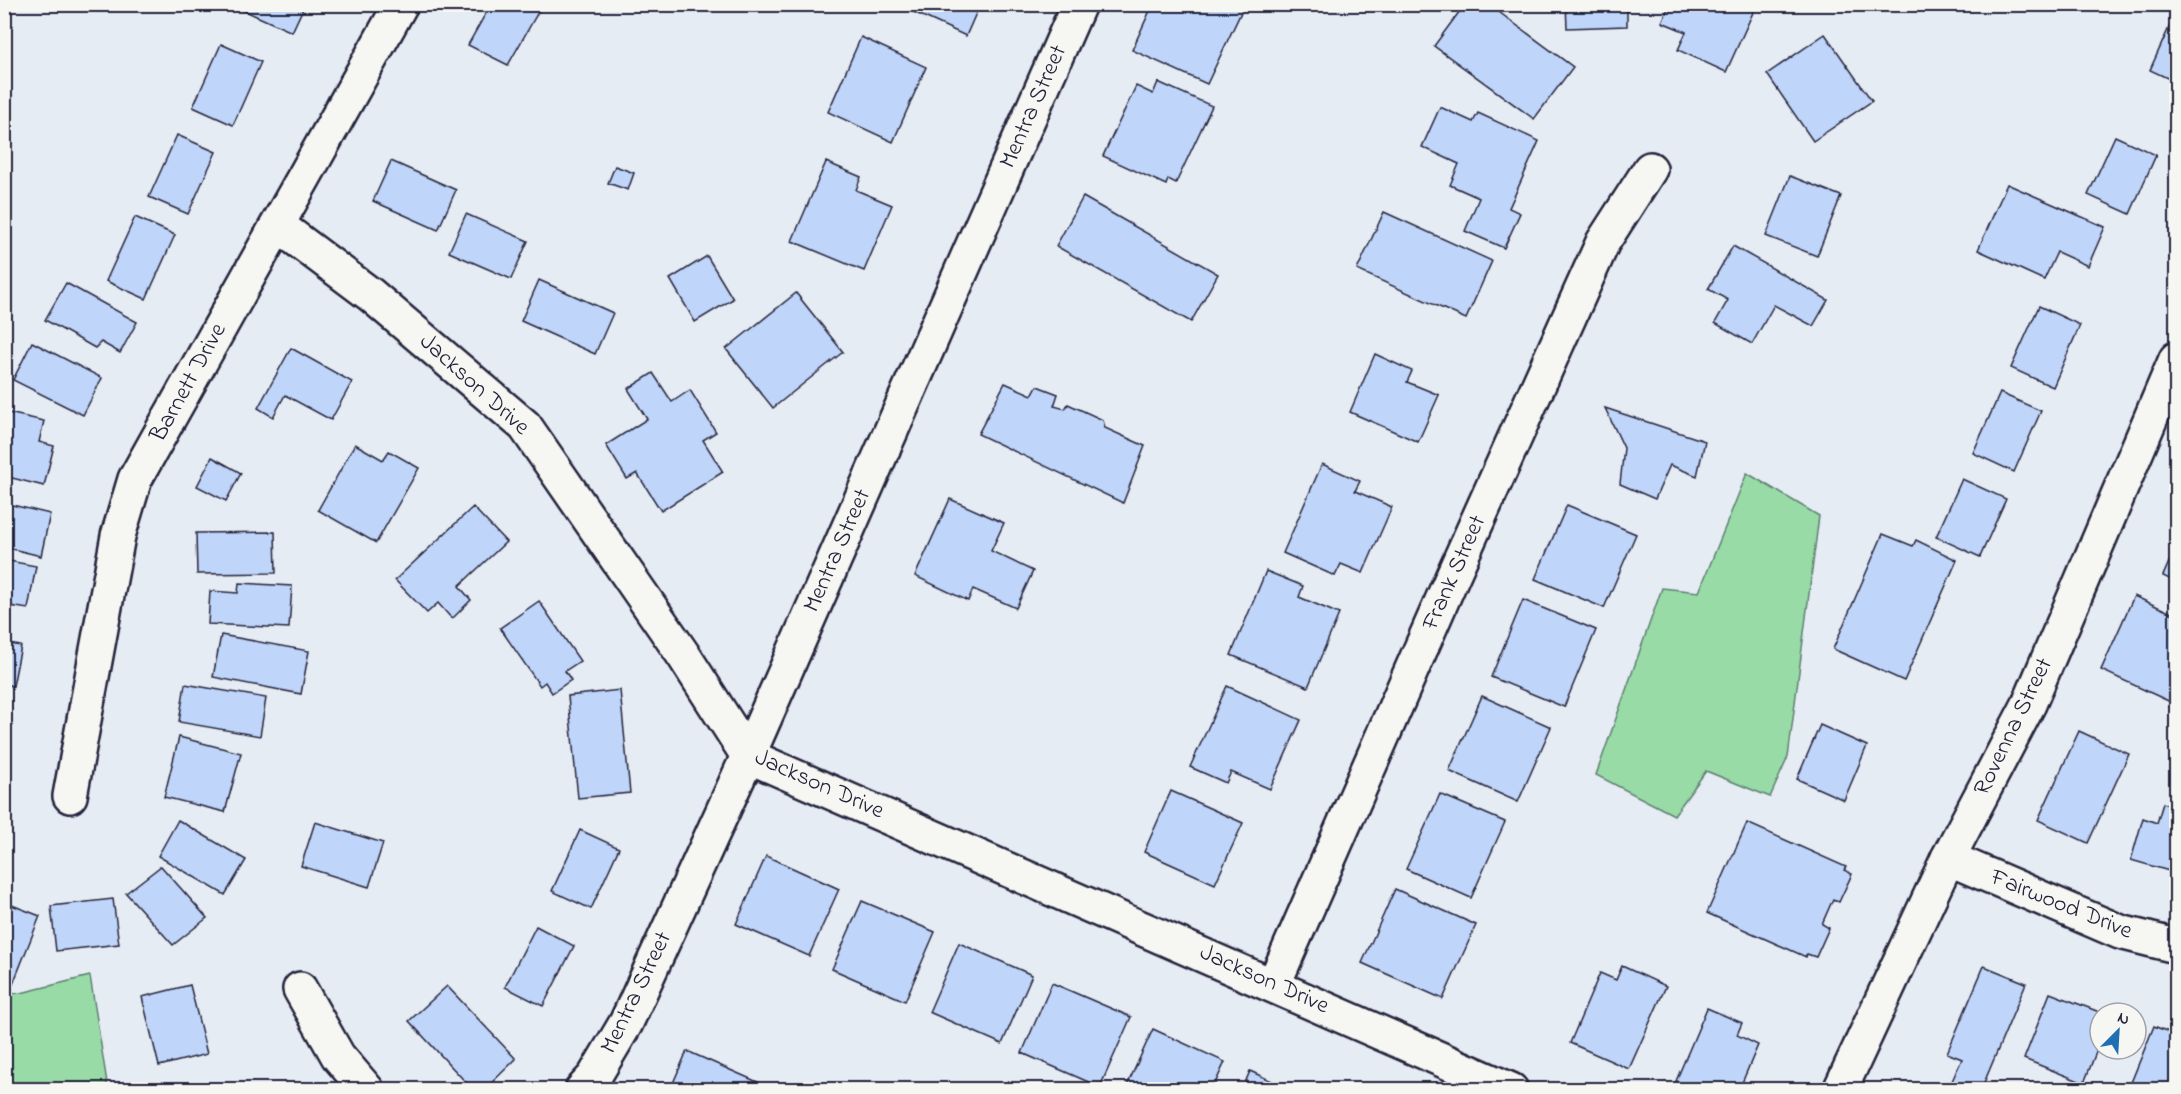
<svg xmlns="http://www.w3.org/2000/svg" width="2181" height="1094" font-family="'Indie Flower',sans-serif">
  <rect width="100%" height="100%" fill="#e6ecf4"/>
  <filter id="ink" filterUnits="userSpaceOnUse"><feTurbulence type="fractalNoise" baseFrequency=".0167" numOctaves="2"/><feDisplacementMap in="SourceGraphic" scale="12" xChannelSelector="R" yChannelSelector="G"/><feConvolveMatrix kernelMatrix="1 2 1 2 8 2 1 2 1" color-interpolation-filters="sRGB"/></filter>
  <g filter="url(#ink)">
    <g fill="#98dba6" stroke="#5d7e70" stroke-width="1.5">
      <path d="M 1747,473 L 1819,516 L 1788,757 L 1770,797 L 1706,771 L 1674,815 L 1596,775 L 1662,588 L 1699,592 Z"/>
      <path d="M 90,976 L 108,1089 L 5,1089 L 5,994 L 21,993 Z"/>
    </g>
    <g fill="#bfd5f9" stroke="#22223b" stroke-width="1.5">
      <path d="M 237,4 L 305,4 L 292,32 L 236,7 Z"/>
      <path d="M 491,4 L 542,5 L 508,65 L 468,45 Z"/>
      <path d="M 896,4 L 980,4 L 966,36 Z"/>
      <path d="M 1153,4 L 1235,4 L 1243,8 L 1207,84 L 1132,50 Z"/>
      <path d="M 1465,4 L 1488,4 L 1573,67 L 1534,119 L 1434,46 Z"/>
      <path d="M 1566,4 L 1627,4 L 1627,26 L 1567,28 Z"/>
      <path d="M 1670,4 L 1748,4 L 1755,8 L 1726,72 L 1678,50 L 1686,32 L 1662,22 Z"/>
      <path d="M 2176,12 L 2176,82 L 2150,70 Z"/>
      <path d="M 1825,34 L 1872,101 L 1813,141 L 1767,74 Z"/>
      <path d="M 861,37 L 926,67 L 893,142 L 828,112 Z"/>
      <path d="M 221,44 L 261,62 L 233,125 L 193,107 Z"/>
      <path d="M 1158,82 L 1212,106 L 1176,183 L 1168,179 L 1166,185 L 1103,156 L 1136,86 L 1153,94 Z"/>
      <path d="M 1440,107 L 1473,122 L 1478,113 L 1539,141 L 1509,208 L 1520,213 L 1504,248 L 1465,231 L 1479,198 L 1450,185 L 1459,164 L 1422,147 Z"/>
      <path d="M 177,135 L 216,152 L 188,214 L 149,197 Z"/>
      <path d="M 2115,136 L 2156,155 L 2130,214 L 2088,195 Z"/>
      <path d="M 391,161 L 456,190 L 438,230 L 373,201 Z"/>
      <path d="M 826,162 L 861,177 L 856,190 L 892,205 L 864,271 L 792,241 Z"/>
      <path d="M 615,166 L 634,173 L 628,190 L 608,183 Z"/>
      <path d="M 1790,176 L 1841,196 L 1817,256 L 1766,236 Z"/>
      <path d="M 2007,184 L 2105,227 L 2088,266 L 2057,252 L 2044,280 L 1978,250 Z"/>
      <path d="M 1083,197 L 1218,274 L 1191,322 L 1056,246 Z"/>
      <path d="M 1384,212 L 1492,261 L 1466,319 L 1357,270 Z"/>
      <path d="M 466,214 L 528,241 L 511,279 L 449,252 Z"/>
      <path d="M 135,217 L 175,235 L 146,299 L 106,281 Z"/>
      <path d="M 1733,246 L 1828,300 L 1813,326 L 1774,305 L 1752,344 L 1715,323 L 1728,300 L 1708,289 Z"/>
      <path d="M 707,256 L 733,299 L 695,322 L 670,279 Z"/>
      <path d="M 539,280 L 613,313 L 595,354 L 521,321 Z"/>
      <path d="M 66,283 L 137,322 L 120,353 L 101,342 L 95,348 L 45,320 Z"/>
      <path d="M 796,293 L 843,352 L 773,408 L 726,349 Z"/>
      <path d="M 2039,306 L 2080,325 L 2053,387 L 2011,368 Z"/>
      <path d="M 32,342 L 102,378 L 83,415 L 13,380 Z"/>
      <path d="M 291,348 L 352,382 L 331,420 L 285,395 L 273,417 L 258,408 Z"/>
      <path d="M 1375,354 L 1412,371 L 1407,382 L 1439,395 L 1418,442 L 1350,412 Z"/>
      <path d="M 653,373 L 672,402 L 690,390 L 716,432 L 703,440 L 723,472 L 661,511 L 637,473 L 627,479 L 606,445 L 647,419 L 628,389 Z"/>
      <path d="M 1005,383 L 1032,395 L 1037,386 L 1058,394 L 1054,406 L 1065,409 L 1068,404 L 1103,420 L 1105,428 L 1145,446 L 1123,503 L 978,434 Z"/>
      <path d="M 2000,393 L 2041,411 L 2014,472 L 1973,453 Z"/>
      <path d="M 1605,408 L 1705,441 L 1697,476 L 1670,465 L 1655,499 L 1620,484 L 1624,448 Z"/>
      <path d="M 4,412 L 44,421 L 39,442 L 54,446 L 44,486 L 4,476 Z"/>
      <path d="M 355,444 L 383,460 L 389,451 L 419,468 L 376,543 L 318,510 Z"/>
      <path d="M 212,457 L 241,473 L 226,501 L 197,486 Z"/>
      <path d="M 1322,464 L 1360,481 L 1355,491 L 1392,507 L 1363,573 L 1341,564 L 1335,576 L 1283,553 Z"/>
      <path d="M 1962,479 L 2006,499 L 1980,557 L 1936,537 Z"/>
      <path d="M 950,499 L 1004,523 L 991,551 L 1033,571 L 1016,608 L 973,589 L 968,601 L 915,576 Z"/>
      <path d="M 4,503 L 50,514 L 41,556 L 4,547 Z"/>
      <path d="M 1567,505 L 1636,534 L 1604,608 L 1535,579 Z"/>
      <path d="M 473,507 L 506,542 L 459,586 L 471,600 L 452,619 L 438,603 L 427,613 L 395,580 Z"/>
      <path d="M 275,532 L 276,573 L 197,574 L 196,533 Z"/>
      <path d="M 1883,534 L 1913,546 L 1916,540 L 1957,560 L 1904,681 L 1833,649 Z"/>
      <path d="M 2176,546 L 2176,582 L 2163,576 Z"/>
      <path d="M 4,560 L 36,566 L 28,609 L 4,605 Z"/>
      <path d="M 1266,571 L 1303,586 L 1299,597 L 1339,614 L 1308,687 L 1231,655 Z"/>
      <path d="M 239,583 L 292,586 L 289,628 L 208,624 L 210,591 L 238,593 Z"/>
      <path d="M 2134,596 L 2176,615 L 2175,704 L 2101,670 Z"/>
      <path d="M 1523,600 L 1596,630 L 1564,707 L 1491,677 Z"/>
      <path d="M 539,601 L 580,661 L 565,671 L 571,680 L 552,693 L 545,682 L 540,686 L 500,628 Z"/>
      <path d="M 221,635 L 309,651 L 301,694 L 213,677 Z"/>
      <path d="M 4,643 L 21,646 L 13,686 L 4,684 Z"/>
      <path d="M 185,684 L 266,698 L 260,736 L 179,722 Z"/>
      <path d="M 1227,686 L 1301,720 L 1270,789 L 1231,772 L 1226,783 L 1190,767 Z"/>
      <path d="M 620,690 L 630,793 L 578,798 L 568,696 Z"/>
      <path d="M 1482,696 L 1551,727 L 1518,802 L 1449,771 Z"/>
      <path d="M 1820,725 L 1867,746 L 1844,800 L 1797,779 Z"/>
      <path d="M 2079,731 L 2129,754 L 2088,843 L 2038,820 Z"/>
      <path d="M 179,737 L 241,753 L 225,812 L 164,797 Z"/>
      <path d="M 1171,791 L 1243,823 L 1215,884 L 1144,852 Z"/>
      <path d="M 1440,794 L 1505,822 L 1471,898 L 1406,869 Z"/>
      <path d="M 2163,803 L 2176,807 L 2176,873 L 2131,860 L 2143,818 L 2157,823 Z"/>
      <path d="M 178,820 L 246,860 L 225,895 L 158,856 Z"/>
      <path d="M 315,822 L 383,843 L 369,887 L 301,866 Z"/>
      <path d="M 1747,823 L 1846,867 L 1844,870 L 1852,874 L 1839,902 L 1833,899 L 1822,924 L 1829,928 L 1816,957 L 1807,954 L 1806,957 L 1707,913 Z"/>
      <path d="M 580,830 L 619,848 L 591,909 L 552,891 Z"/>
      <path d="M 766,856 L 839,889 L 809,956 L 736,924 Z"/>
      <path d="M 161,866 L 207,918 L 173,945 L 126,893 Z"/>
      <path d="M 1395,889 L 1476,925 L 1443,999 L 1362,963 Z"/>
      <path d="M 113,899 L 119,944 L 56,951 L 51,906 Z"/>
      <path d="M 862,901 L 935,932 L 905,1001 L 832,969 Z"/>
      <path d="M 4,902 L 40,916 L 13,984 L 4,981 Z"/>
      <path d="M 536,926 L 574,946 L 543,1006 L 505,987 Z"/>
      <path d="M 959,943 L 1032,975 L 1002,1044 L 929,1012 Z"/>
      <path d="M 1622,966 L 1666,986 L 1629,1069 L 1570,1043 L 1600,973 L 1616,980 Z"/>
      <path d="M 1984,966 L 2026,983 L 1981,1090 L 1972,1090 L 1952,1081 L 1962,1059 L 1947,1053 Z"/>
      <path d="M 1052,983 L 1131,1017 L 1100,1087 L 1022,1053 Z"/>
      <path d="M 190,985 L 207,1054 L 159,1066 L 142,997 Z"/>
      <path d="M 447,986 L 516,1059 L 484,1090 L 473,1090 L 409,1021 Z"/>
      <path d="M 2050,993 L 2102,1013 L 2100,1013 L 2100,1042 L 2084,1083 L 2024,1059 Z"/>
      <path d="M 1707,1008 L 1742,1023 L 1737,1035 L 1758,1045 L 1739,1090 L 1696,1090 L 1676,1081 Z"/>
      <path d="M 2154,1026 L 2176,1035 L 2176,1090 L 2128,1090 Z"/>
      <path d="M 1153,1029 L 1225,1062 L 1212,1090 L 1125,1090 Z"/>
      <path d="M 687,1051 L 776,1090 L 670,1090 Z"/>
      <path d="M 1250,1071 L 1291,1090 L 1242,1090 Z"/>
    </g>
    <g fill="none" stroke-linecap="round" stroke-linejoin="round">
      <g stroke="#22223b" stroke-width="38">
        <g id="minor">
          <path d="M 279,226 L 371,295 L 525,426 L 684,656 L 748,756 L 1511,1090"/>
          <path d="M 70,796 L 118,536 L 135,479 L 401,4"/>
          <path d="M 1948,858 L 2120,932 L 2176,946"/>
          <path d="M 1274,984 L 1454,573 L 1603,242 L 1650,169"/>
          <path d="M 300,989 L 338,1056 L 367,1090"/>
          <path d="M 582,1090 L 594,1077 L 626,1023 L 748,756 L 1079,4"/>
          <path d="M 1840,1090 L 1948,858 L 2029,704 L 2176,359"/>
        </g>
      </g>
      <use href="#minor" stroke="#f6f6f2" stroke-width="33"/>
    </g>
  </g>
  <g text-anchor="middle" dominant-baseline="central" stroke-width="6" stroke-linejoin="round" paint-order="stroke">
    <g font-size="24" fill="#22223b" stroke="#f6f6f2">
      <text transform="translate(1034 107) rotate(-66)">Mentra Street</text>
      <text transform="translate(189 383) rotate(-61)">Barnett Drive</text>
      <text transform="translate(474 385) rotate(42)">Jackson Drive</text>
      <text transform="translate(838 551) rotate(-66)">Mentra Street</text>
      <text transform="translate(1455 573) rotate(-66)">Frank Street</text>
      <text transform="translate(2014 727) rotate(-64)">Rovenna Street</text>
      <text transform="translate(819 785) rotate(24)">Jackson Drive</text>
      <text transform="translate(2061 905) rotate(22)">Fairwood Drive</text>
      <text transform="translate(1264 980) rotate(24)">Jackson Drive</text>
      <text transform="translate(637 993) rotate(-64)">Mentra Street</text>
    </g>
  </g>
  <rect width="2181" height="1094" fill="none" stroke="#f6f6f2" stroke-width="24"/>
  <rect x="12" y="12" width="2157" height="1070" fill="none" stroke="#22223b" stroke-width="2" filter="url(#ink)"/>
  <g transform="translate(2118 1031) rotate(24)"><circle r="28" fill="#f6f6f2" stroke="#a1a1a9" stroke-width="1.5"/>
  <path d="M0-4.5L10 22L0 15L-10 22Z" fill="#1f6fb2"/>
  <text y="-9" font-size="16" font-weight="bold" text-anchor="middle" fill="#22223b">N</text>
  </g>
</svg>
